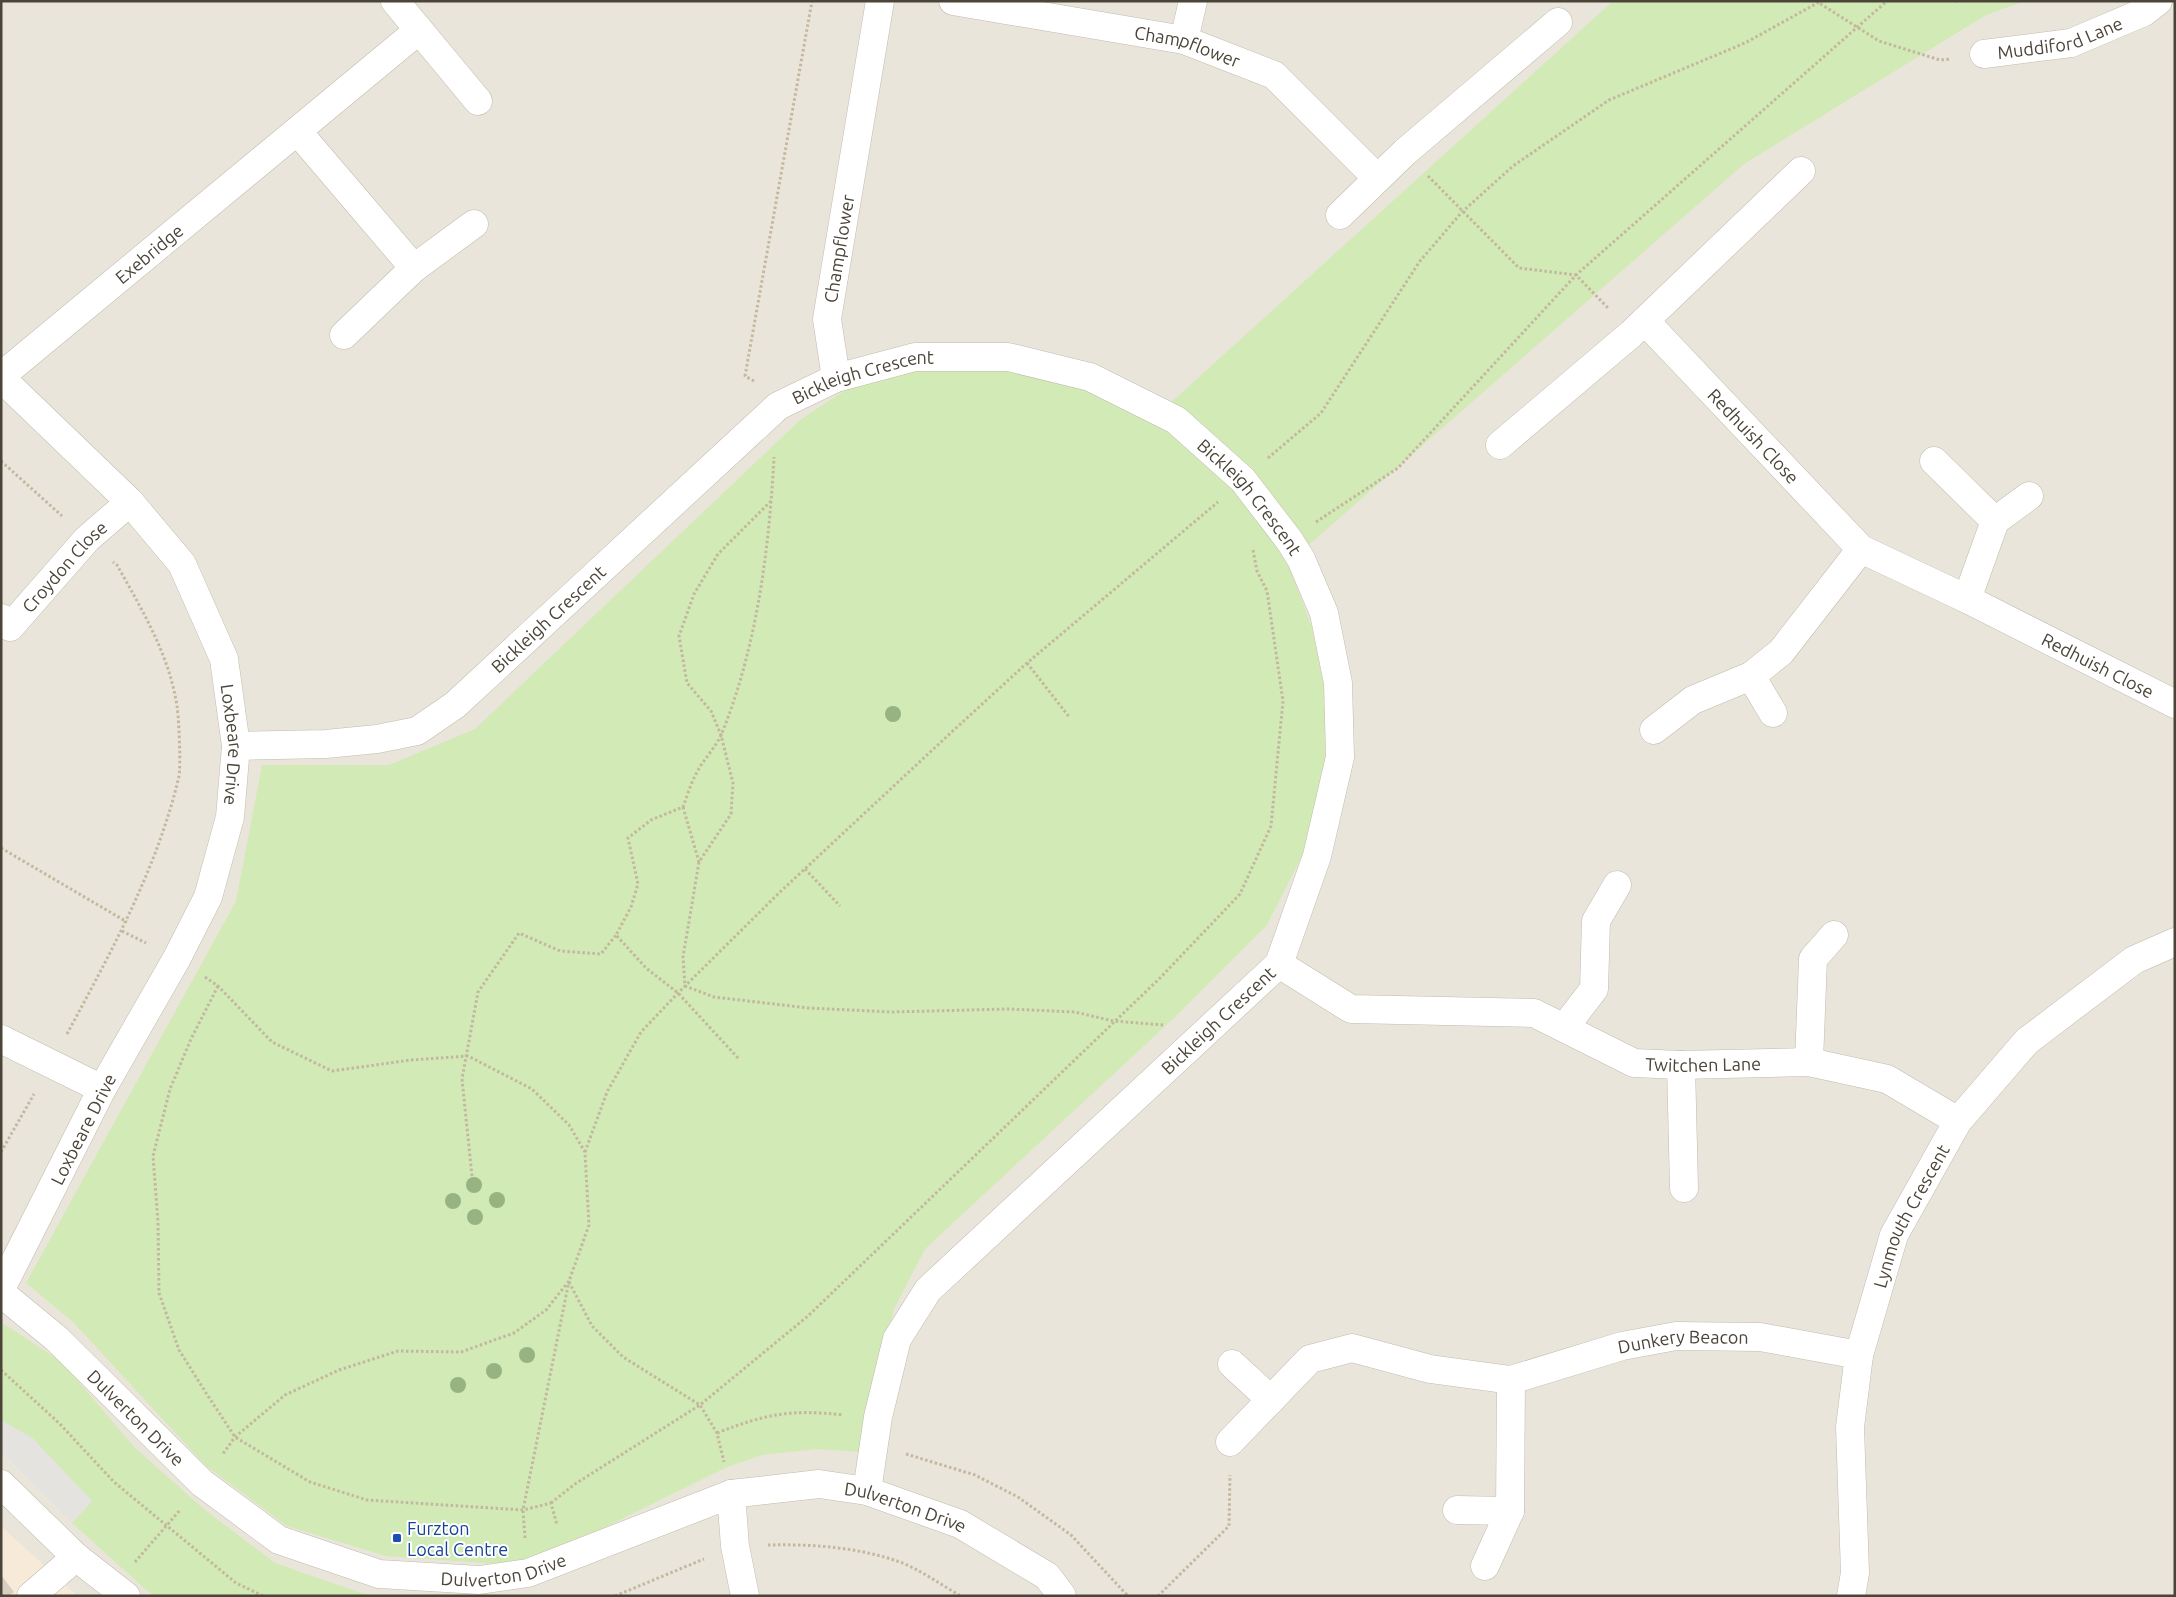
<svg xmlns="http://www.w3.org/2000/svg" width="2176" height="1597" font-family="Ubuntu,sans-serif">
  <rect width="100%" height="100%" fill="#f6f3ec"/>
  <rect fill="#eae5da" x="1" y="1" width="2174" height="1595"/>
  <path fill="#f7ead8" d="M 1,1526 L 78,1596 L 1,1596 Z"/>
  <g fill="#d2eab5">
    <path d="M 1613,1 L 2025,1 L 1986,15 L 1744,164 L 1288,563 L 1312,628 L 1324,686 L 1326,755 L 1305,850 L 1267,925 L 1174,1018 L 925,1249 L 894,1309 L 860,1452 L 817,1449 L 762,1455 L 727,1467 L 551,1554 L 499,1564 L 386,1556 L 287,1526 L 205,1465 L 73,1322 L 26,1283 L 236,901 L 262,765 L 389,765 L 475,729 L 800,420 L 877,369 L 1026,364 L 1156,416 Z"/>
    <path d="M 1,1322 L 62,1362 L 134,1447 L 205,1510 L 275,1563 L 364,1594 L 389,1596 L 155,1596 L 145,1589 L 72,1523 L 92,1501 L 32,1438 L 1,1420 Z"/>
  </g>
  <path fill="#e5e3e0" d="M 1,1420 L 32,1438 L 92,1501 L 72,1523 L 13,1463 L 1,1454 Z"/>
  <path fill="#d8cfc1" d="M 1,1575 L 14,1592 L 8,1596 L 1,1596 Z"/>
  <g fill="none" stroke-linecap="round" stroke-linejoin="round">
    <g stroke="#c2bbae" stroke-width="29">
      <g id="minor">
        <path d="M 395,1 L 478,101"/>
        <path id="s1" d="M 953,1 L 1184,40 L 1274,75 L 1377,178"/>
        <path d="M 1184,40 L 1193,1"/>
        <path id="s2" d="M 1984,54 L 2071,43 L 2144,12 L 2158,1"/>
        <path d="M 298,132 L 414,268"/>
        <path d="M 1340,215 L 1405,152 L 1558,22"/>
        <path id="s3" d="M 1645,321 L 1861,549 L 1967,599 L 2175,704"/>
        <path d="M 344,335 L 414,268 L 474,224"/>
        <path id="s4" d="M 1,376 L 419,30"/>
        <path id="s5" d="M 1,378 L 130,502 L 182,564 L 224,659 L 236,746 L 230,817 L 208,897 L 177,958 L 102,1089 L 1,1289"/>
        <path id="s6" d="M 836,378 L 827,319 L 880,1"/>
        <path d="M 1500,445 L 1631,334 L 1801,171"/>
        <path d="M 1934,461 L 1995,521"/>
        <path d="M 1967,599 L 1995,521 L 2029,496"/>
        <path id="s7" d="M 1,618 L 10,627 L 87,539 L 130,502"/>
        <path d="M 1751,676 L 1773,713"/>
        <path d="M 1654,730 L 1693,700 L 1751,676 L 1781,652 L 1861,549"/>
        <path id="s8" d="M 236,746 L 326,744 L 377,739 L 417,731 L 455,705 L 778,406 L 836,378 L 915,357 L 1008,357 L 1090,377 L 1176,420 L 1243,480 L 1289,540 L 1301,559 L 1324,613 L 1338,683 L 1340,757 L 1317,856 L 1279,964 L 928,1290 L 897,1339 L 878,1417 L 867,1491"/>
        <path id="s9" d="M 1279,964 L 1351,1009 L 1534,1013 L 1634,1063 L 1681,1065 L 1809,1062 L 1887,1079 L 1958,1121"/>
        <path d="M 1564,1028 L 1594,989 L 1596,921 L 1617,885"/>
        <path d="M 1,1039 L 102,1089"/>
        <path d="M 1809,1062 L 1813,959 L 1834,935"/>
        <path d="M 1681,1065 L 1684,1188"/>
        <path id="s10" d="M 1,1293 L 57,1339 L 202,1483 L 279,1540 L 379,1574 L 479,1580 L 528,1573 L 731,1494 L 819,1484 L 867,1491 L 960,1524 L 1047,1576 L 1062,1596"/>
        <path d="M 1232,1364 L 1271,1400"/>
        <path id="s11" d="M 1230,1442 L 1310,1359 L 1352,1348 L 1430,1369 L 1511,1380 L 1622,1346 L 1676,1336 L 1760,1337 L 1859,1355"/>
        <path d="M 1,1484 L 76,1557 L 126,1596"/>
        <path d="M 731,1494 L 735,1546 L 745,1596"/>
        <path d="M 1457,1510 L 1510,1511"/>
        <path d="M 1485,1566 L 1510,1511 L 1511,1380"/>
        <path d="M 31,1596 L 76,1557"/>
        <path id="s12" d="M 1851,1596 L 1855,1573 L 1850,1427 L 1859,1355 L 1894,1235 L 1958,1121 L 2027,1041 L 2134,960 L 2175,942"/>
      </g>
    </g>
    <g stroke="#c4b79f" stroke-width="3" stroke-dasharray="2.5 2.5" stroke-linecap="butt">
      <path d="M 1816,1 L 1879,41 L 1940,60 L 1951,59"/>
      <path d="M 1955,1 L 1957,1"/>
      <path d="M 1428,176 L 1519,268 L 1576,275 L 1609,309"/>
      <path d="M 754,381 L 745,376 L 812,1"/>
      <path d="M 1268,458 L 1321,413 L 1420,261 L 1462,212 L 1513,166 L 1609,100 L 1745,43 L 1821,1"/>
      <path d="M 1,461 L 62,516"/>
      <path d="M 771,501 L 718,554 L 694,594 L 679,636 L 687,683 L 711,711 L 721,735 L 733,783 L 731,814 L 699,862 L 683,957 L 685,986 L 714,997 L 808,1008 L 892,1012 L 1008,1009 L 1075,1012 L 1113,1021 L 1164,1025"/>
      <path d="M 1316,522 L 1398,468 L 1576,275 L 1887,1"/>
      <path d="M 1027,663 L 1070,718"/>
      <path d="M 683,807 L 699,862"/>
      <path d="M 1,848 L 127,922"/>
      <path d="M 805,869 L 840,906"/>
      <path d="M 122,931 L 146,943"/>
      <path d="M 205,977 L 218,986 L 272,1042 L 332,1071 L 411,1060 L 468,1056 L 532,1089 L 569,1125 L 585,1152 L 589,1225 L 569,1281 L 546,1310 L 514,1333 L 461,1352 L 398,1351 L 339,1370 L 285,1395 L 235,1437 L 222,1455"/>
      <path d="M 218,986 L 191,1039 L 170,1089 L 153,1156 L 158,1222 L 159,1293 L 179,1350 L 208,1396 L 235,1437 L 310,1482 L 367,1500 L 523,1510 L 551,1503 L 557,1525"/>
      <path d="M 67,1034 C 111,952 158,867 179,776 C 181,766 179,712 176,700 C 167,651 141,608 117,565 L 113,562"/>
      <path d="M 738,1058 L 678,993 L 646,968 L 616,935 L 631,907 L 638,884 L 628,838 L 651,820 L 683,807 C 687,796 691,783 697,772 C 704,759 716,747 722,733 C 757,646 769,550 774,457"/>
      <path d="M 1,1152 L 34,1094"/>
      <path d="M 585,1152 L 607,1092 L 641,1032 L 678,993 L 780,892 L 956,728 L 1027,663 L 1218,502"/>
      <path d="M 472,1176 L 462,1079 L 478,992 L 519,933 L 560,951 L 601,954 L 616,935"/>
      <path d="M 569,1282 L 592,1326 L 623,1357 L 700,1405 L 717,1433 L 724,1462"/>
      <path d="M 1,1370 L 59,1423 L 114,1482 L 236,1583 L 263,1596"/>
      <path d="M 717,1433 C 766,1414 790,1409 843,1415"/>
      <path d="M 906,1454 L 975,1475 L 1018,1497 L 1071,1535 L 1128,1596"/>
      <path d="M 551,1503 L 575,1484 L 700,1405 L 808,1316 L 1160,978 L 1240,894 L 1271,826 L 1283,701 L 1267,591 L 1257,571 L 1253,550"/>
      <path d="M 525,1538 L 523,1510 L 569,1281"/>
      <path d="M 768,1545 C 811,1544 856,1547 897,1561 C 918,1568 941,1585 961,1596"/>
      <path d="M 135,1562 L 180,1510"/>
      <path d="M 615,1596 L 704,1559"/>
      <path d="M 1158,1596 L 1229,1526 L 1230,1475"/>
    </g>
    <use href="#minor" stroke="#fff" stroke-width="28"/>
  </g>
  <g fill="#97b381">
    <circle cx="893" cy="714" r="8"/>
    <circle cx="474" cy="1185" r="8"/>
    <circle cx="497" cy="1200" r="8"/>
    <circle cx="453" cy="1201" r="8"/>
    <circle cx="475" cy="1217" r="8"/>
    <circle cx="527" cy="1355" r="8"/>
    <circle cx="494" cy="1371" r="8"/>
    <circle cx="458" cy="1385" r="8"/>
  </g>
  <rect fill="#1a4fb4" stroke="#fff" stroke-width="2" x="392" y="1533" width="10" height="10" rx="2.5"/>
  <g text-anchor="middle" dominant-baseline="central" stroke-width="4" stroke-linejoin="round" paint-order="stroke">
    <g font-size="18" fill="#4b4439" stroke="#fff">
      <text stroke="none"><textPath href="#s2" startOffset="78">Muddiford Lane</textPath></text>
      <text stroke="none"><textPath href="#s1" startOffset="239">Champflower</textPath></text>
      <text stroke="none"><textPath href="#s6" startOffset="131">Champflower</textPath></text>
      <text stroke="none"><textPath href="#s4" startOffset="192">Exebridge</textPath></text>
      <text stroke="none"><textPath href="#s8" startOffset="759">Bickleigh Crescent</textPath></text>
      <text stroke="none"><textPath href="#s3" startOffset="158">Redhuish Close</textPath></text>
      <text stroke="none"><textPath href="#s8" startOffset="1195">Bickleigh Crescent</textPath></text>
      <text stroke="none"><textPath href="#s7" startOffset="94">Croydon Close</textPath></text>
      <text stroke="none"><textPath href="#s8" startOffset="355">Bickleigh Crescent</textPath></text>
      <text stroke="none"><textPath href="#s3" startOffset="578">Redhuish Close</textPath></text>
      <text stroke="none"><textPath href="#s5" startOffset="450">Loxbeare Drive</textPath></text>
      <text transform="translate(1218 1020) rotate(-43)">Bickleigh Crescent</text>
      <text stroke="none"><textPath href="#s9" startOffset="449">Twitchen Lane</textPath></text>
      <text transform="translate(83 1129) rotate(-63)">Loxbeare Drive</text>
      <text stroke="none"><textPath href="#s12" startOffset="391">Lynmouth Crescent</textPath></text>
      <text stroke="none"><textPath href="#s11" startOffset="499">Dunkery Beacon</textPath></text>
      <text stroke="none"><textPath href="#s10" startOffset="184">Dulverton Drive</textPath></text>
      <text stroke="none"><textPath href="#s10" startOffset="1024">Dulverton Drive</textPath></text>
      <text stroke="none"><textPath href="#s10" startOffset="604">Dulverton Drive</textPath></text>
    </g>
    <g font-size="18" fill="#164399" stroke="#fff" text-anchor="start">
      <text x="407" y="1528">Furzton<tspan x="407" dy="21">Local Centre</tspan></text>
    </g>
  </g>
  <rect width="2176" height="1597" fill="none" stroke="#4b4439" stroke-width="5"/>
</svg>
